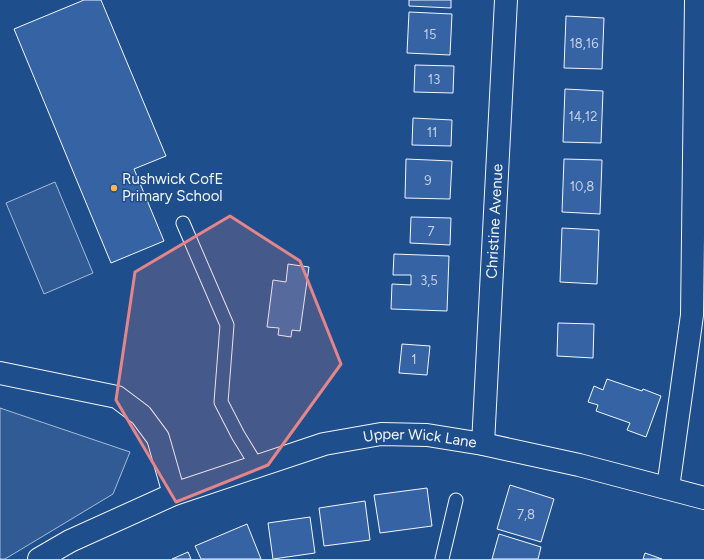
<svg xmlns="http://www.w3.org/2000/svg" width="704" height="559" font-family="Figtree,sans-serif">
  <rect width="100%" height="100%" fill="#1f4e8c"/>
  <g fill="#305b95" stroke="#a8bbd7">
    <path d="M 55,182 L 93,273 L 44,294 L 6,203 Z"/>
    <path d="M 0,408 L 130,452 L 113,494 L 5,559 L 0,559 Z"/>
  </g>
  <g fill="#3563a3" stroke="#f2f6ff">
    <path d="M 84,0 L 101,0 L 166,156 L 134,169 L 164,241 L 111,263 L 14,29 Z"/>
    <path d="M 409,0 L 451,0 L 451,8 L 409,6 Z"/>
    <path d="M 409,12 L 452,14 L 450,55 L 407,53 Z"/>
    <path d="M 566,16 L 604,18 L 602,69 L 564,68 Z"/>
    <path d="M 415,65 L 454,66 L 453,93 L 414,92 Z"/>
    <path d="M 565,89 L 603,91 L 601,143 L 563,142 Z"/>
    <path d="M 413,118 L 452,120 L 451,146 L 412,145 Z"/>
    <path d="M 406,159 L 452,161 L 450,199 L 405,198 Z"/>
    <path d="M 564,159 L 602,160 L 600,214 L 562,212 Z"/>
    <path d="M 411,217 L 451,218 L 450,245 L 410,243 Z"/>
    <path d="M 562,228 L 599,230 L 597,284 L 560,282 Z"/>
    <path d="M 394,254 L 449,256 L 447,311 L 391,309 L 392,284 L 411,285 L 411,275 L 393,275 Z"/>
    <path d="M 288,264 L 309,267 L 300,331 L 292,330 L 291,337 L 278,335 L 279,328 L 267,327 L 273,280 L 286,282 Z"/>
    <path d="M 558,323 L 594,324 L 593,358 L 557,356 Z"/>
    <path d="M 402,344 L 430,346 L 427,375 L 399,373 Z"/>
    <path d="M 607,379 L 642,391 L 643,389 L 661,396 L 646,437 L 627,430 L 630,423 L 596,411 L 598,405 L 588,402 L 594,386 L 603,390 Z"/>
    <path d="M 510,485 L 554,499 L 541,542 L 497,529 Z"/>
    <path d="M 427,488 L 432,526 L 380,533 L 374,495 Z"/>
    <path d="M 365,501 L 370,540 L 324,546 L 319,508 Z"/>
    <path d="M 310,517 L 315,553 L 273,559 L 268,523 Z"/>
    <path d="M 247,524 L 261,559 L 201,559 L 195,546 Z"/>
    <path d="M 499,534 L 541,547 L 538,559 L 492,559 Z"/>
    <path d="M 188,552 L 191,559 L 172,559 Z"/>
    <path d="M 645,553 L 662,559 L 643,559 Z"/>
  </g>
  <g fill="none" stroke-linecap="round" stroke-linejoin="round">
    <g stroke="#f2f6ff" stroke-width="15">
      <g id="lane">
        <path d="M 183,223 L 227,325 L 221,402 L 238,435 L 257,466"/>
        <path d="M 442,559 L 456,500"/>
      </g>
    </g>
    <g stroke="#f2f6ff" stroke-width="24">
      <g id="street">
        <path d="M 0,373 L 117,397 L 141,415 L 158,438 L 174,494"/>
        <path id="s1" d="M 483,444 L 506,0"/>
        <path d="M 668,488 L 692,315 L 696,0"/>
      </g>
    </g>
    <g stroke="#f2f6ff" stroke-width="24">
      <g id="secondary">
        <path id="s2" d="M 39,559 L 70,541 L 174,494 L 324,444 L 381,434 L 427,435 L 483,444 L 579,465 L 704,498"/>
      </g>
    </g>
    <use href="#lane" stroke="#1f4e8c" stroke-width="13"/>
    <use href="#street" stroke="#1f4e8c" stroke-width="22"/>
    <use href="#secondary" stroke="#1f4e8c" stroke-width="22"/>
  </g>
  <path fill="#e38589" fill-opacity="0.2" stroke="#e38589" stroke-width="3" stroke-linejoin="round" d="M 230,216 L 300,261 L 341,364 L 268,465 L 176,502 L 116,400 L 135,272 Z"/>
  <circle fill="#ffb74d" stroke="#1f4e8c" stroke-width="1.5" cx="114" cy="188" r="4"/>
  <g text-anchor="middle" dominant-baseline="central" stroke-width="3" stroke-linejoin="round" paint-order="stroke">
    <g font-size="13" fill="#c3d1e8">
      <text x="430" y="34">15</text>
      <text x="584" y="43">18,16</text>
      <text x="434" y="79">13</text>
      <text x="583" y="116">14,12</text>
      <text x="432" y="132">11</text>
      <text x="428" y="180">9</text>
      <text x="582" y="186">10,8</text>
      <text x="431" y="231">7</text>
      <text x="429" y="280">3,5</text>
      <text x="414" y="359">1</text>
      <text x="526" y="514">7,8</text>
    </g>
    <g font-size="15" fill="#f2f6ff" stroke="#1f4e8c" text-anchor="start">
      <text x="122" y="179">Rushwick CofE<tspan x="122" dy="17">Primary School</tspan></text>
    </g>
    <g font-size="15" fill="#f2f6ff" stroke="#1f4e8c">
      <text stroke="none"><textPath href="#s1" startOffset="223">Christine Avenue</textPath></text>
      <text stroke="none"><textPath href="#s2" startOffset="405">Upper Wick Lane</textPath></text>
    </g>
  </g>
</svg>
